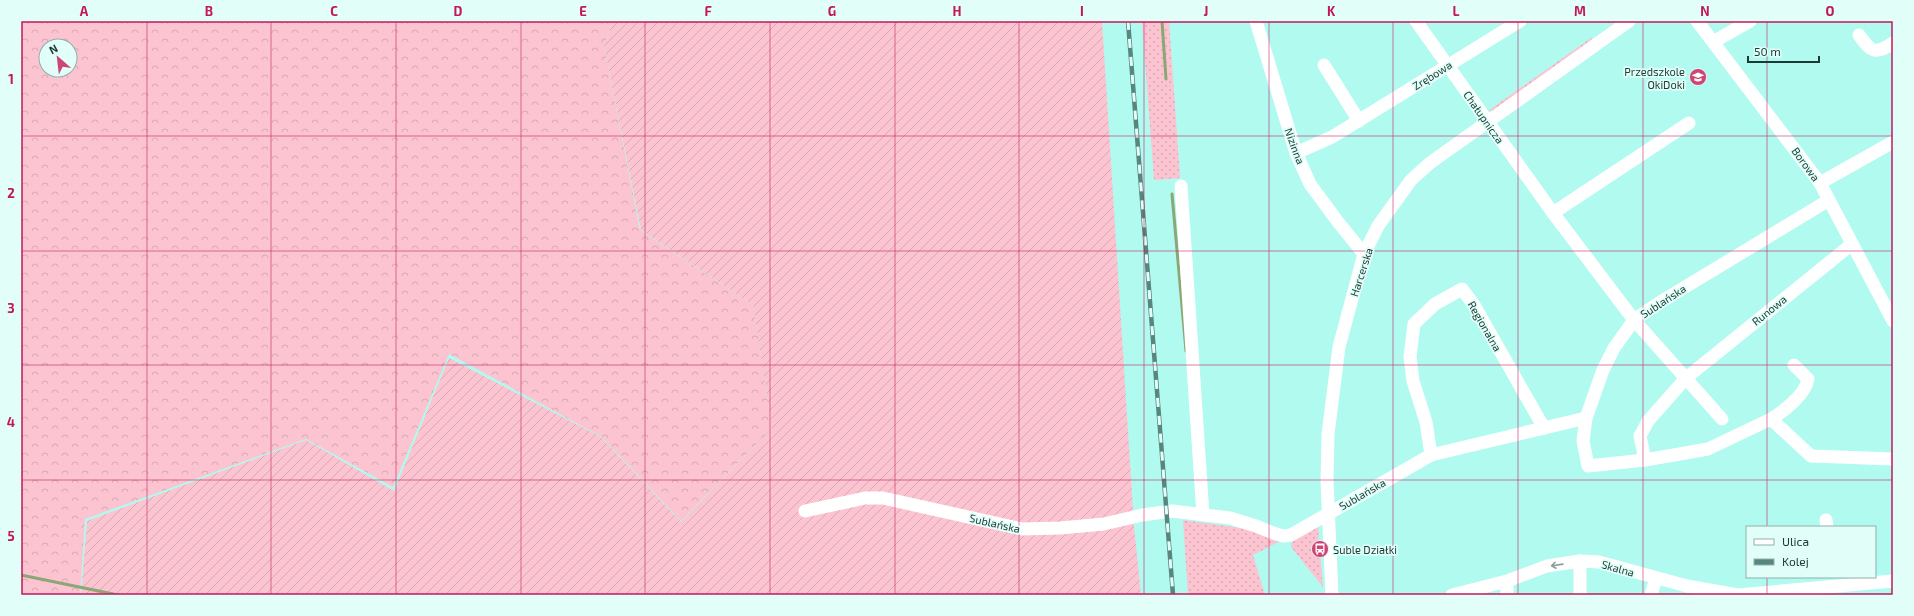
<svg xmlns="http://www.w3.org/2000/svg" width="1914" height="616" font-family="'Exo 2',sans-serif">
  <defs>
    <pattern id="grass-dots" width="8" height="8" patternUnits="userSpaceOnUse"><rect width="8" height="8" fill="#fbc4d0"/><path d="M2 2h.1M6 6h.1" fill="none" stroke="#d7a9b3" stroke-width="1.8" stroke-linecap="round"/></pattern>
    <pattern id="forest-crowns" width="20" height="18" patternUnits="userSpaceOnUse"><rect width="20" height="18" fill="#fbc4d0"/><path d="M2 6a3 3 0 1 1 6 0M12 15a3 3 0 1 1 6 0" fill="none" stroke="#d7a9b3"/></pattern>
    <pattern id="garden-furrows" width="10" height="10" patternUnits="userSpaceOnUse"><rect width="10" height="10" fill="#fbc4d0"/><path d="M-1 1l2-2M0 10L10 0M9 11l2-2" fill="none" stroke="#d7a9b3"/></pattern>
  </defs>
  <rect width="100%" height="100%" fill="#b1faef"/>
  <g fill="url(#grass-dots)">
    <path d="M 1142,21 L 1169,21 L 1180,178 L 1154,180 Z"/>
    <path d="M 1591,38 L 1594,41 L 1495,110 L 1488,111 Z"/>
    <path d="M 1183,520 L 1248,529 L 1280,541 L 1253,555 L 1265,595 L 1188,595 Z"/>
    <path d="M 1318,526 L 1319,543 L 1316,543 L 1316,552 L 1320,553 L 1323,587 L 1291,547 L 1292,540 Z"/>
  </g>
  <path fill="url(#forest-crowns)" fill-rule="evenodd" d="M 21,21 L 613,21 L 604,46 L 640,230 L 753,305 L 772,428 L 681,521 L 602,437 L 449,354 L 393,487 L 306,439 L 85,519 L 80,595 L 21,595 ZM 46,46 L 70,46 L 70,70 L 46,70 Z"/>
  <path fill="url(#garden-furrows)" d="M 613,21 L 1102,21 L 1134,526 L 1141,595 L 81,595 L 87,521 L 306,440 L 394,491 L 449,358 L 601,437 L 681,522 L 772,428 L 753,305 L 641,230 L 604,46 Z"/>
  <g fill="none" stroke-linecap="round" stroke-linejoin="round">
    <g stroke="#8ca675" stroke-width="3">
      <path d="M 1162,21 L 1166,79"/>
      <path d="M 1172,194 L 1186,351"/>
      <path d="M 21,575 L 118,595"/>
    </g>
    <g stroke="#fff" stroke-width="13">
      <path d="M 1256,21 L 1296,153 L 1310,184 L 1338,222 L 1364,254"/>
      <path d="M 1416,21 L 1553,213 L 1634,320 L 1722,419"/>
      <path d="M 1697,21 L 1820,183 L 1893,321"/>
      <path d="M 1859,35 C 1871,52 1875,55 1893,43"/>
      <path d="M 1713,42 L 1750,21"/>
      <path d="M 1324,65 L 1359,121"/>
      <path d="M 1296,153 L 1332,137 L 1520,21"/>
      <path d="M 1820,183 L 1893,142"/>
      <path d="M 1181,186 L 1203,515"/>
      <path d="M 1553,213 L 1689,123"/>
      <path d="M 1586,418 L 1583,441 L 1588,466 L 1645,460 L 1708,449 L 1771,419 L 1811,456 L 1893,459"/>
      <path d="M 1771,419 C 1783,412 1806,394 1808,379 L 1794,365"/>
      <path d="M 1431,455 L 1426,422 L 1413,381 L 1410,357 L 1414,324 L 1435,304 L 1462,289 L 1474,305 L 1544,428"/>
      <path d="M 1645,460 L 1640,436 L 1648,421 L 1686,378 L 1852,244"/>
      <path d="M 805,511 L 865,498 L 883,498 L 1022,529 L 1060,528 L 1104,524 L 1142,515 L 1172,511 L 1230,518 L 1256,526 L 1273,533 L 1283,536 L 1291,535 L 1431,455 L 1586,418 L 1603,370 L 1614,348 L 1634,320 L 1662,301 L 1829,200"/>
      <path d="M 1826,520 L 1827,527"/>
      <path d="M 1580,561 L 1580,595"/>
      <path d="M 1507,581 L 1507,595"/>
      <path d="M 1332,595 L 1327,481 L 1328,434 L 1339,347 L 1364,254 L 1378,226 L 1411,180 L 1430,163 L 1629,21"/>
      <path d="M 1452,595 L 1507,581 L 1547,566 L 1580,561 L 1599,562 L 1687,586 L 1738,595 L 1893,581"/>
      <path d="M 1651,595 L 1656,578"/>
    </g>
    <g stroke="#57867f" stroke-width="4.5">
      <path id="rail" d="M 1128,21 L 1173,595"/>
    </g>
    <use href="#rail" stroke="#e2fef9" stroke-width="3" stroke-dasharray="9" stroke-linecap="butt"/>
  </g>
  <defs><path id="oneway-shaft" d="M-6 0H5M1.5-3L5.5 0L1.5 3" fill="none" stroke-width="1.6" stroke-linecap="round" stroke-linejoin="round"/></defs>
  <use stroke="#8d9c9a" href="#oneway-shaft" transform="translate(1557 565) rotate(172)"/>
  <path fill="none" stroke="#c2185b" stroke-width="1" stroke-opacity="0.55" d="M 147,21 L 147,595M 271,21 L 271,595M 396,21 L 396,595M 521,21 L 521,595M 645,21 L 645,595M 770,21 L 770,595M 895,21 L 895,595M 1019,21 L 1019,595M 1144,21 L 1144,595M 1269,21 L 1269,595M 1393,21 L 1393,595M 1518,21 L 1518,595M 1643,21 L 1643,595M 1767,21 L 1767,527M 21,136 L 1893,136M 21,251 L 1893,251M 21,365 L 1893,365M 21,480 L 1893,480M 1767,577 L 1767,595"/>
  <defs>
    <g id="school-disc" transform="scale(0.9)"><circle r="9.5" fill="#d04372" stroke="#e2fef9"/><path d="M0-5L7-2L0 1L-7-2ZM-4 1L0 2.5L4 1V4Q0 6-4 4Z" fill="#fff"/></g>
    <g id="bus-disc" transform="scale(0.9)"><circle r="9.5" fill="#d04372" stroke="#e2fef9"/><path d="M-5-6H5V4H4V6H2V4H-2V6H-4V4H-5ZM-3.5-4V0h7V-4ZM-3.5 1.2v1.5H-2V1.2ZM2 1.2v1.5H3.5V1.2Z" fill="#fff"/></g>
  </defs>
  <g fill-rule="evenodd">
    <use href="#school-disc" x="1698" y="77"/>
    <use href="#bus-disc" x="1320" y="549"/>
  </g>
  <g text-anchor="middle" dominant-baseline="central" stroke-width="3.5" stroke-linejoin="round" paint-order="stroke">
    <g font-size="11" fill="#1b3935" stroke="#e2fef9" text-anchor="end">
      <text x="1685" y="71">Przedszkole<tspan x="1685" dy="13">OkiDoki</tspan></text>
      <text x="1333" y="549" text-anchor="start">Suble Działki</text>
    </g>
    <g font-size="11" fill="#1b3935" stroke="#e2fef9">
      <text transform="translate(1432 75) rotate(-32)">Zrębowa</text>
      <text transform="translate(1484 117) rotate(55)">Chałupnicza</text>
      <text transform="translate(1295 146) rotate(70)">Nizinna</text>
      <text transform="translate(1806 164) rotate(54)">Borowa</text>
      <text transform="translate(1361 272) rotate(-72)">Harcerska</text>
      <text transform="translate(1663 301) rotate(-33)">Sublańska</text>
      <text transform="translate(1769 310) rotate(-39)">Runowa</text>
      <text transform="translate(1485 326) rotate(60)">Regionalna</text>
      <text transform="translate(1362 494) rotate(-30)">Sublańska</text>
      <text transform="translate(995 523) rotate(13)">Sublańska</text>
      <text transform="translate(1618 568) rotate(16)">Skalna</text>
    </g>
  </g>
  <rect width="1914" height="616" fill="none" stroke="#e2fef9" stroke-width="44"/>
  <rect x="1746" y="526" width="130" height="52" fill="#e2fef9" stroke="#92afab"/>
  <rect x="1754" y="539" width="20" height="6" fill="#ffffff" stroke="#92afab"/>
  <text x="1782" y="546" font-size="12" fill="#1b3935">Ulica</text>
  <rect x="1754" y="559" width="20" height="6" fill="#57867f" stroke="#92afab"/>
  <text x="1782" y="566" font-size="12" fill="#1b3935">Kolej</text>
  <g transform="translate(58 58) rotate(332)"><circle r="19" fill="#e2fef9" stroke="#92afab"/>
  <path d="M0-3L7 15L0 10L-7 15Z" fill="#d04372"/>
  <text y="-6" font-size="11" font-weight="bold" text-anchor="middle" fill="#1b3935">N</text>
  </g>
  <path d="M1748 56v6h71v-6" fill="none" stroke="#1b3935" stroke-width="2"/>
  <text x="1754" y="56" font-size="12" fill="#1b3935" stroke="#e2fef9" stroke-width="3" paint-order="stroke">50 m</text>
  <rect x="22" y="22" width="1870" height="572" fill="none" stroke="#c2185b" stroke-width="1.5"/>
  <g font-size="13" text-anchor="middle" font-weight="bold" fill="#c2185b">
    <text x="84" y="16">A</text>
    <text x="209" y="16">B</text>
    <text x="334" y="16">C</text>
    <text x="458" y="16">D</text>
    <text x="583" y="16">E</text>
    <text x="708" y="16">F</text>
    <text x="832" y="16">G</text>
    <text x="957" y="16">H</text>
    <text x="1082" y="16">I</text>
    <text x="1206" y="16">J</text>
    <text x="1331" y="16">K</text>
    <text x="1456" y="16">L</text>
    <text x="1580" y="16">M</text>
    <text x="1705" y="16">N</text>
    <text x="1830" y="16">O</text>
    <text x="11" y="84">1</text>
    <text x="11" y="198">2</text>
    <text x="11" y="313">3</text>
    <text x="11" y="427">4</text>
    <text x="11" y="541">5</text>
  </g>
</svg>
